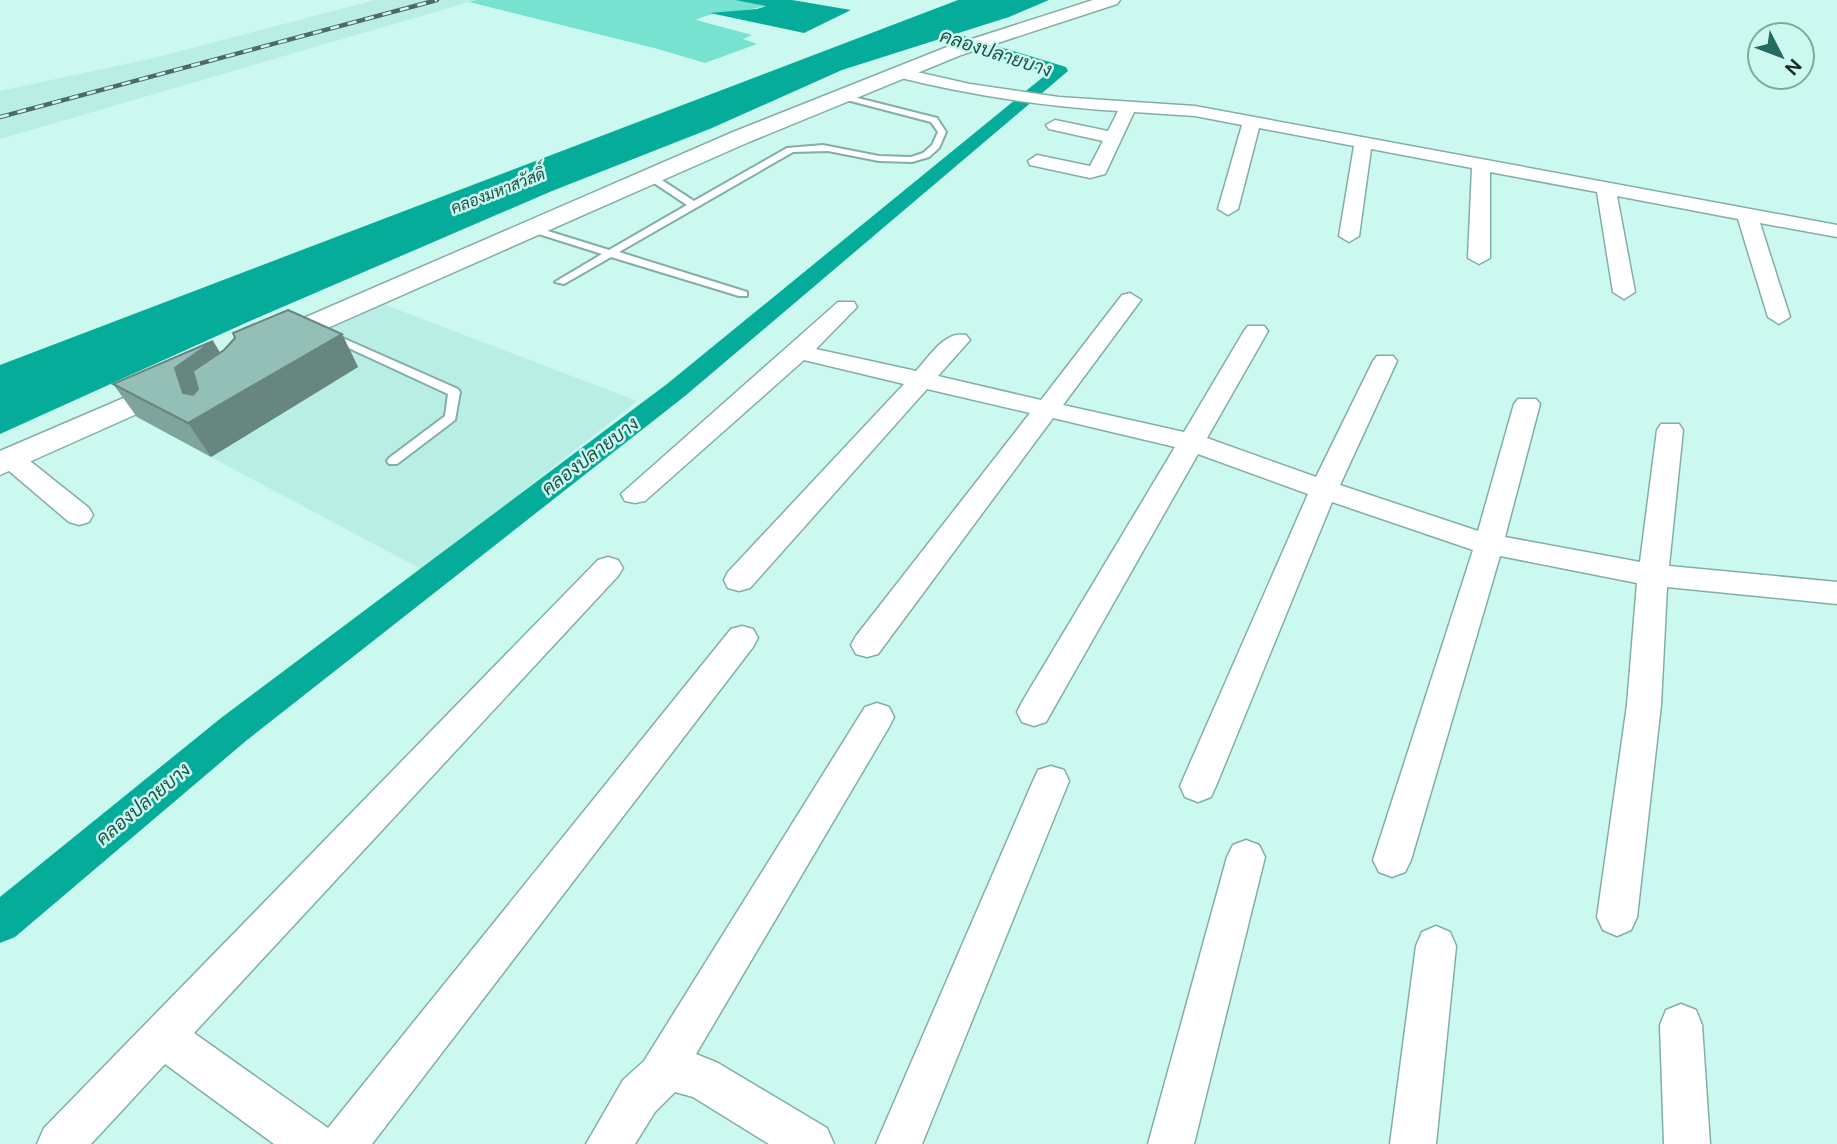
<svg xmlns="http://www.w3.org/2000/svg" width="1837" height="1144" font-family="'DM Sans',Sarabun,sans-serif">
  <rect width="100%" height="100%" fill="#cbf8ef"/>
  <g fill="#b8eee4">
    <path d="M 375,0 L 476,0 L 0,139 L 0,91 L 154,58 Z"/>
    <path d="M 370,299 L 637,401 L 423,570 L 211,457 L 357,367 L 289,334 Z"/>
  </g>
  <path fill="#78e2d1" d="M 476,0 L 735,0 L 767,5 C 744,14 719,9 696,20 L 752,35 L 743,39 L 757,44 L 705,63 L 658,49 L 469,2 Z"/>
  <g fill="#06ac9a">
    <path d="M 735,0 L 792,0 L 851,10 L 804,33 L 710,13 L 757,9 L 766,6 Z"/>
    <path d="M 958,0 L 1049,0 L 1009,17 L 842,70 L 712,128 L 552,191 L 250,321 L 0,434 L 0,365 Z"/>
  </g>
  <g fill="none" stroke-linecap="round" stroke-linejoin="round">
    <path fill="#06ac9a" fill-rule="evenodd" d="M 921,23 L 1066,67 L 1068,71 L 685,396 L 247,740 L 15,937 L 0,943 L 0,897 L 221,718 L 667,384 L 1048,73 L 915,31 L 913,28 Z"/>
    <g stroke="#83aea6" stroke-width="4">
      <g id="service">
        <path d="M 842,94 L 937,118 L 946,132 L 939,148 L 929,157 L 912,162 L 879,161 L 828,151 L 793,152 L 619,252 L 747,292 L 747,296 L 739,296 L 611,257 L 564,284 L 555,282 L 602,254 L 529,231 L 529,227 L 535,227 L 609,250 L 687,205 L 648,179 L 648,175 L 654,175 L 694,201 L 787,148 L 823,145 L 879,156 L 911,157 L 923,153 L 932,145 L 938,132 L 931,122 L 839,98 L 838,96 Z"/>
        <path d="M 329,332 L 458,389 L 460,392 L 455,420 L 397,464 L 389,464 L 387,461 L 389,458 L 445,416 L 448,394 L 325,337 L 325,333 Z"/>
      </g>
    </g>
    <g stroke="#83aea6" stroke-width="3">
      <g id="minor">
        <path d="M 899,68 L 970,84 L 1059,97 L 1195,106 L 1837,225 L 1837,237 L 1760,223 L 1790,317 L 1779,324 L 1768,317 L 1738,219 L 1617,196 L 1635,292 L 1624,299 L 1613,292 L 1597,192 L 1490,172 L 1490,258 L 1479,264 L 1468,258 L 1472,168 L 1371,149 L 1359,236 L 1349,242 L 1339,236 L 1354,146 L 1259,128 L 1238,209 L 1228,215 L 1218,209 L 1242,125 L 1195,116 L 1134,112 L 1107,170 L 1105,174 L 1090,178 L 1030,165 L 1028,161 L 1037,155 L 1090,166 L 1103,141 L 1049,129 L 1046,125 L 1055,120 L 1108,131 L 1118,111 C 1042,106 967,95 893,76 L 893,70 Z"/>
        <path d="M 1130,293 L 1141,300 L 1063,405 L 1184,432 L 1244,331 L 1248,326 L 1264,326 L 1268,331 L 1207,438 L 1316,477 L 1373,361 L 1377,356 L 1393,356 L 1397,361 L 1340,485 L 1478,531 L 1514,404 L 1518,399 L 1536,399 L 1540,404 L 1505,537 L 1640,562 L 1657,430 L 1661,424 L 1679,424 L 1683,430 L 1669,566 L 1837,582 L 1837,604 L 1667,587 L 1661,705 L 1637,917 L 1631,930 L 1617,936 L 1603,930 L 1597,917 L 1627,705 L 1637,583 L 1500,556 L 1411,860 L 1405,872 L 1392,877 L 1379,872 L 1373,860 L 1473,550 L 1332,502 L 1216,786 L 1211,797 L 1198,802 L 1185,797 L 1180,786 L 1308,494 L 1198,454 L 1046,722 L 1034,726 L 1022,722 L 1017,712 L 1022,702 L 1175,447 L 1053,418 L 878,654 L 867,657 L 856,654 L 851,645 L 856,636 L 1030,413 L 927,389 L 750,588 L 739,591 L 728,588 L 724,580 L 728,572 L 904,384 L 804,360 L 645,501 L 635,503 L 625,501 L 621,494 L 838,302 L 854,302 L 857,307 L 816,349 L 916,371 C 929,357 945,330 966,335 L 970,340 L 938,376 L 1041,400 L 1122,295 Z"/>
        <path d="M 11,450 L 20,453 L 89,508 L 93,515 L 89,522 L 79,525 L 69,522 L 2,465 L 0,455 Z"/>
        <path d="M 608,557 L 618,560 L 623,568 L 618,576 L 194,1033 L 328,1128 L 731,629 L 742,626 L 753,629 L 758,638 L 753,647 L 372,1144 L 274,1144 L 165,1064 L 91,1144 L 37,1144 L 44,1128 L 598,560 Z"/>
        <path d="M 877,703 L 889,707 L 894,717 L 889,727 L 696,1054 L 718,1063 L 827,1128 L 834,1144 L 769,1144 L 693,1097 L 675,1092 L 655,1112 L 635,1144 L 586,1144 L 623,1080 L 644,1061 L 865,707 Z"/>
        <path d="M 1051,766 L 1064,770 L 1069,781 L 922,1144 L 876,1144 L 1033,781 L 1038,770 Z"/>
        <path d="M 1246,840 L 1259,845 L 1265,857 L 1194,1144 L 1148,1144 L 1227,857 L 1233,845 Z"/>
        <path d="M 1436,926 L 1450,932 L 1456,946 L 1436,1144 L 1390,1144 L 1416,946 L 1422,932 Z"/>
        <path d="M 1681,1004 L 1696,1010 L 1702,1025 L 1710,1144 L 1664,1144 L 1660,1025 L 1666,1010 Z"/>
      </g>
    </g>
    <g stroke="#83aea6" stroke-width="3">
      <g id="tertiary">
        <path d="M 1093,0 L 1120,0 L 1117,4 L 961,55 L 749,142 L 280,349 L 270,352 L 260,349 L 256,343 L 260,337 L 733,132 L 947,47 Z"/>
        <path d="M 175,376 L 186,378 L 190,385 L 186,392 L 0,475 L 0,451 Z"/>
      </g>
    </g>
    <use href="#service" fill="#fff" fill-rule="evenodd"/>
    <use href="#minor" fill="#fff" fill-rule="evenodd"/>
    <use href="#tertiary" fill="#fff" fill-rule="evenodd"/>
    <g stroke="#4f6964" stroke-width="4.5">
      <path id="rail" d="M 0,117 L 437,0"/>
    </g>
    <use href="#rail" stroke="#cbf8ef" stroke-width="2.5" stroke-dasharray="9" stroke-linecap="butt"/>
  </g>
  <path fill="#7fa49d" d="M 342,334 L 358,367 L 211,457 L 137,417 L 113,384 L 213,341 L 220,353 L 224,350 L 235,338 Z"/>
  <path fill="#688680" d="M 342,334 L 358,367 L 211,457 L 188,423 L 183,393 L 175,368 L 213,341 L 233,374 Z"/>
  <path fill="#94bfb7" stroke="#688680" stroke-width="2" d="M 288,310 L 342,334 L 188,423 L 113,384 L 213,341 L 175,368 L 183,393 L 193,395 L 198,389 L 193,371 L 224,350 L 235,338 L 233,333 Z"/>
  <g text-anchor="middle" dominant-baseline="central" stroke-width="5" stroke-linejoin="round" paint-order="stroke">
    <g font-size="16" font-style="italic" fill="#1b534a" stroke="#cbf8ef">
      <text transform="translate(498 191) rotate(-21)">คลองมหาสวัสดิ์</text>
    </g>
    <g font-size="19" font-style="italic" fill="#1b534a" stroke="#cbf8ef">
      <text transform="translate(996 53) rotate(18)">คลองปลายบาง</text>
      <text transform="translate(590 456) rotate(-37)">คลองปลายบาง</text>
      <text transform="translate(143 804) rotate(-40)">คลองปลายบาง</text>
    </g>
  </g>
  <g transform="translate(1781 56) rotate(132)"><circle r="33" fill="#cbf8ef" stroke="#84a69f" stroke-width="2"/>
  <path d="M0-5L12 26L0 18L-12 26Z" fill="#246b61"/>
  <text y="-10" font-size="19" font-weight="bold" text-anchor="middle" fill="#192b28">N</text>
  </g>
</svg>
